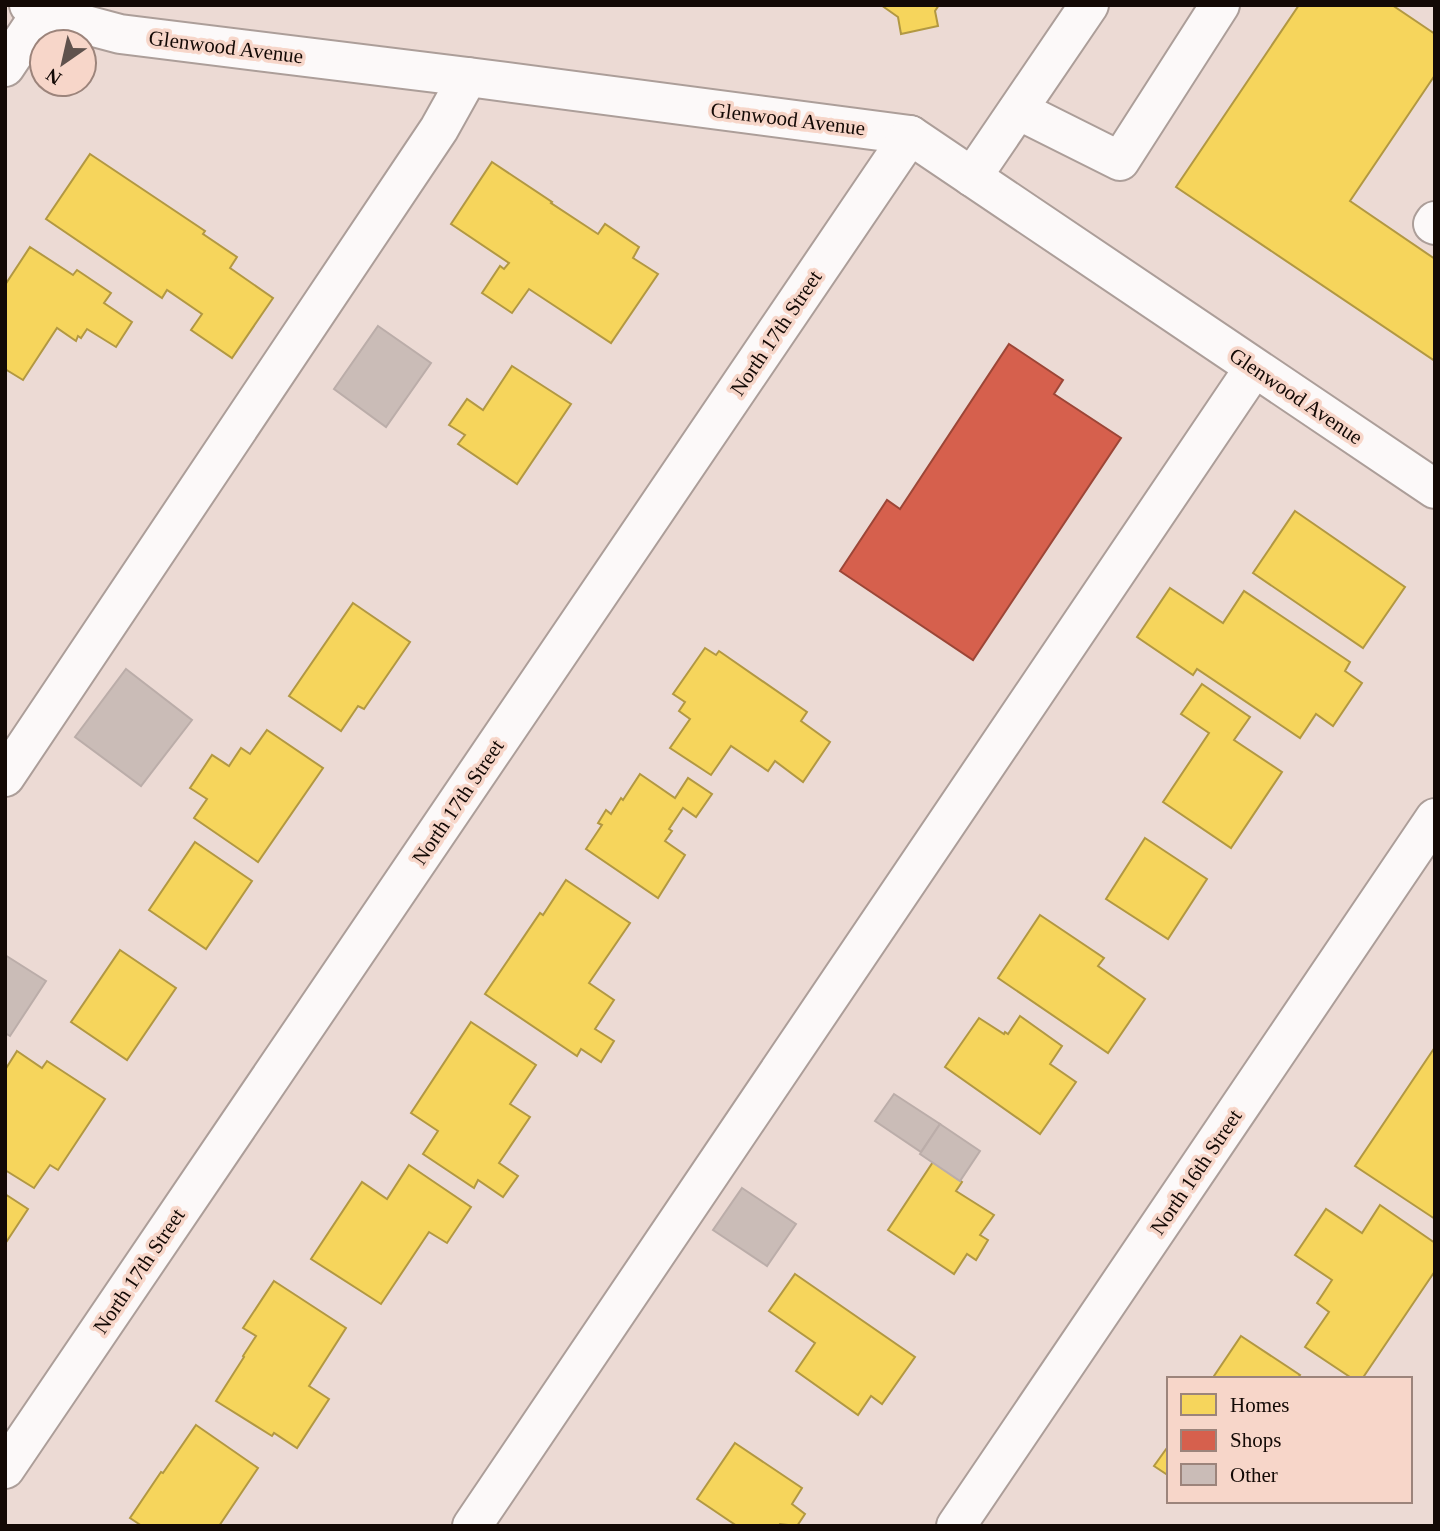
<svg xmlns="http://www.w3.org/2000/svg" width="1440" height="1531" font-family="'Times New Roman',serif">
  <rect width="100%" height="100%" fill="#ecdad4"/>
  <g fill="#f6d55c" stroke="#b29842" stroke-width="2">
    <path d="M 881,5 L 939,5 L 935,11 L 938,26 L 901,34 L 898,17 Z"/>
    <path d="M 1299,5 L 1392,5 L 1435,34 L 1435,75 L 1350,201 L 1435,259 L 1435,361 L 1176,187 Z"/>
    <path d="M 90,154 L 205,231 L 203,234 L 237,257 L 230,268 L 273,298 L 232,358 L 191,330 L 202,314 L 167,290 L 162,298 L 46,219 Z"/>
    <path d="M 492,162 L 552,202 L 551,203 L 598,234 L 605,224 L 639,247 L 633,258 L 658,274 L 611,343 L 529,289 L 512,313 L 482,293 L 500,266 L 504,269 L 509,263 L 451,224 Z"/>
    <path d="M 30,247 L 73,275 L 77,270 L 111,293 L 104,303 L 132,322 L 116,347 L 87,329 L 81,338 L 78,336 L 76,341 L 57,328 L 23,380 L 5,369 L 5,285 Z"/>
    <path d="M 512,366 L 571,404 L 517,484 L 458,444 L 465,435 L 449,425 L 467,399 L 483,410 Z"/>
    <path d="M 1295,511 L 1405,587 L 1363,648 L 1253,573 Z"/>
    <path d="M 1170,588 L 1223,623 L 1244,591 L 1350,662 L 1345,671 L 1362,683 L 1333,726 L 1316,714 L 1300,738 L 1197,669 L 1193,675 L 1137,637 Z"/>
    <path d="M 353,603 L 410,642 L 364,709 L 358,706 L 341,731 L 289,696 Z"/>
    <path d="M 705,648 L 716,655 L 719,651 L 807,712 L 801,721 L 830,742 L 803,782 L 775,761 L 768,771 L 731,746 L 711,775 L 670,748 L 690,719 L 679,711 L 685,702 L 673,694 Z"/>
    <path d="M 1202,684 L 1250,717 L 1234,740 L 1282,772 L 1231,848 L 1163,802 L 1209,733 L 1181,714 Z"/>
    <path d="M 267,730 L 323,768 L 258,862 L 194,818 L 207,799 L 190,788 L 212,755 L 229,766 L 241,748 L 250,754 Z"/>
    <path d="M 640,774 L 675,798 L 688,778 L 712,794 L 696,817 L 683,808 L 669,829 L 672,831 L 665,841 L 685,855 L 658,898 L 586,849 L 602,825 L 598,823 L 606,810 L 611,814 L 621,798 L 623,800 Z"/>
    <path d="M 1145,838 L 1207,879 L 1168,939 L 1106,899 Z"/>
    <path d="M 195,842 L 252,881 L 206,949 L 149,910 Z"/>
    <path d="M 566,880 L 630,923 L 589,983 L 614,1000 L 595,1029 L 614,1041 L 601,1062 L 581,1049 L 577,1056 L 485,994 L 540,913 L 543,915 Z"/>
    <path d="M 1040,915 L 1104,958 L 1098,966 L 1145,999 L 1108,1053 L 998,978 Z"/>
    <path d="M 120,950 L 176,988 L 127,1060 L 71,1022 Z"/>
    <path d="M 1020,1016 L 1062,1046 L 1050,1064 L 1076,1082 L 1040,1134 L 945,1067 L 979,1018 L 1004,1034 L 1005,1032 L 1008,1034 Z"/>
    <path d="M 471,1022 L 536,1065 L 510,1104 L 530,1117 L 499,1163 L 518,1176 L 503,1197 L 478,1180 L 474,1188 L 423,1154 L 438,1131 L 411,1113 Z"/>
    <path d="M 1433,1050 L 1435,1052 L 1435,1219 L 1355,1166 Z"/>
    <path d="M 17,1051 L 42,1068 L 47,1061 L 105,1099 L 58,1170 L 50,1165 L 34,1188 L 5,1170 L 5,1070 Z"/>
    <path d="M 933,1162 L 962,1182 L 956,1191 L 994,1215 L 980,1235 L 988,1240 L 976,1260 L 967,1254 L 954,1274 L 888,1230 Z"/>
    <path d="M 409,1165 L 471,1207 L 447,1243 L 429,1232 L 381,1304 L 311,1259 L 362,1182 L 387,1199 Z"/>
    <path d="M 5,1194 L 28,1209 L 5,1244 Z"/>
    <path d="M 1380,1205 L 1435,1243 L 1435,1271 L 1362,1379 L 1353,1379 L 1305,1347 L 1329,1312 L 1317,1303 L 1332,1280 L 1295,1255 L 1326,1209 L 1362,1233 Z"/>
    <path d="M 795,1274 L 915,1357 L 882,1404 L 871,1396 L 858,1415 L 796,1371 L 815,1343 L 769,1311 Z"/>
    <path d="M 274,1281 L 346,1328 L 309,1386 L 329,1399 L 297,1448 L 274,1433 L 272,1436 L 216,1401 L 244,1357 L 243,1356 L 256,1336 L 243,1328 Z"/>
    <path d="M 1241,1336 L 1300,1375 L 1297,1379 L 1212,1379 Z"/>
    <path d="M 196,1425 L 258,1468 L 219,1526 L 142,1526 L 130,1518 L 161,1472 L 163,1473 Z"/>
    <path d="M 735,1443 L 802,1488 L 792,1504 L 805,1514 L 797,1526 L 780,1524 L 779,1526 L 737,1526 L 697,1499 Z"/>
    <path d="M 1169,1445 L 1169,1476 L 1154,1466 Z"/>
  </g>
  <path fill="#d6604d" stroke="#9c4637" stroke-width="2" d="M 1009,344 L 1063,380 L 1054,394 L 1121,438 L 973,660 L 840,571 L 887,500 L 900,509 Z"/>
  <g fill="#cabcb7" stroke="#bbada9" stroke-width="2">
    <path d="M 378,326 L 431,363 L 386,427 L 334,389 Z"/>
    <path d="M 126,669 L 192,720 L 141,786 L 75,737 Z"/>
    <path d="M 5,955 L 46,981 L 10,1036 L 5,1033 Z"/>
    <path d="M 894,1094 L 940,1124 L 921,1152 L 875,1121 Z"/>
    <path d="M 940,1124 L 980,1151 L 960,1181 L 920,1154 Z"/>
    <path d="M 742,1188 L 796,1224 L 767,1266 L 713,1230 Z"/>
  </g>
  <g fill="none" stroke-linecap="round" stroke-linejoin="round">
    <g stroke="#ac9e99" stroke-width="42">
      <g id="minor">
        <path d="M 29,5 L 41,13 L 120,34 L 468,77 L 910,135 L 1435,489"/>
        <path d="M 5,67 L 41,13"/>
        <path d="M 1018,110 L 1120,161 L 1220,5"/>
        <path d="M 972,177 L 1089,5"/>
        <path d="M 1435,221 L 1433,224 L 1435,225"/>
        <path d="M 5,777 L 439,129 L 468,77"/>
        <path d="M 5,1469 L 910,135"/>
        <path d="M 472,1526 L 1254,368"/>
        <path d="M 956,1526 L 1435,818"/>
      </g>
    </g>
    <use href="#minor" stroke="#fcf9f9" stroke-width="38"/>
  </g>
  <g text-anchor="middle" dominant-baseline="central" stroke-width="7" stroke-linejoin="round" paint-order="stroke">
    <g font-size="21" fill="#130905" stroke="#f7d6c9">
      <text transform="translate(226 47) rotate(7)">Glenwood Avenue</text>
      <text transform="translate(788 119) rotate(7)">Glenwood Avenue</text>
      <text transform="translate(776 333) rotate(-56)">North 17th Street</text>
      <text transform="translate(1296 396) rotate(34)">Glenwood Avenue</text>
      <text transform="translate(458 802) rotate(-56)">North 17th Street</text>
      <text transform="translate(1196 1172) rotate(-56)">North 16th Street</text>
      <text transform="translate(139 1271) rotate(-56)">North 17th Street</text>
    </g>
  </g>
  <rect width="1440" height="1531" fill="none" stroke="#130905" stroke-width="14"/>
  <rect x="1167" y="1377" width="245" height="126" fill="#f7d6c9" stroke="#9c847b" stroke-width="2"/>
  <rect x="1181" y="1394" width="35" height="21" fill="#f6d55c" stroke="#9c847b" stroke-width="2"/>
  <text x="1230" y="1412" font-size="21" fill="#130905">Homes</text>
  <rect x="1181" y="1430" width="35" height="21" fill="#d6604d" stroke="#9c847b" stroke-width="2"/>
  <text x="1230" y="1447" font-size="21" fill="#130905">Shops</text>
  <rect x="1181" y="1464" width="35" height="21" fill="#cabcb7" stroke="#9c847b" stroke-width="2"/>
  <text x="1230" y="1482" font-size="21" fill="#130905">Other</text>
  <g transform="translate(63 63) rotate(214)"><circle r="33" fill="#f7d6c9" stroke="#9c847b" stroke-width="2"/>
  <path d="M0-5L12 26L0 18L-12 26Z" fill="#5f524d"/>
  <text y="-10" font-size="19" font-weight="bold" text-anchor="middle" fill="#130905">N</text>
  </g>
</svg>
